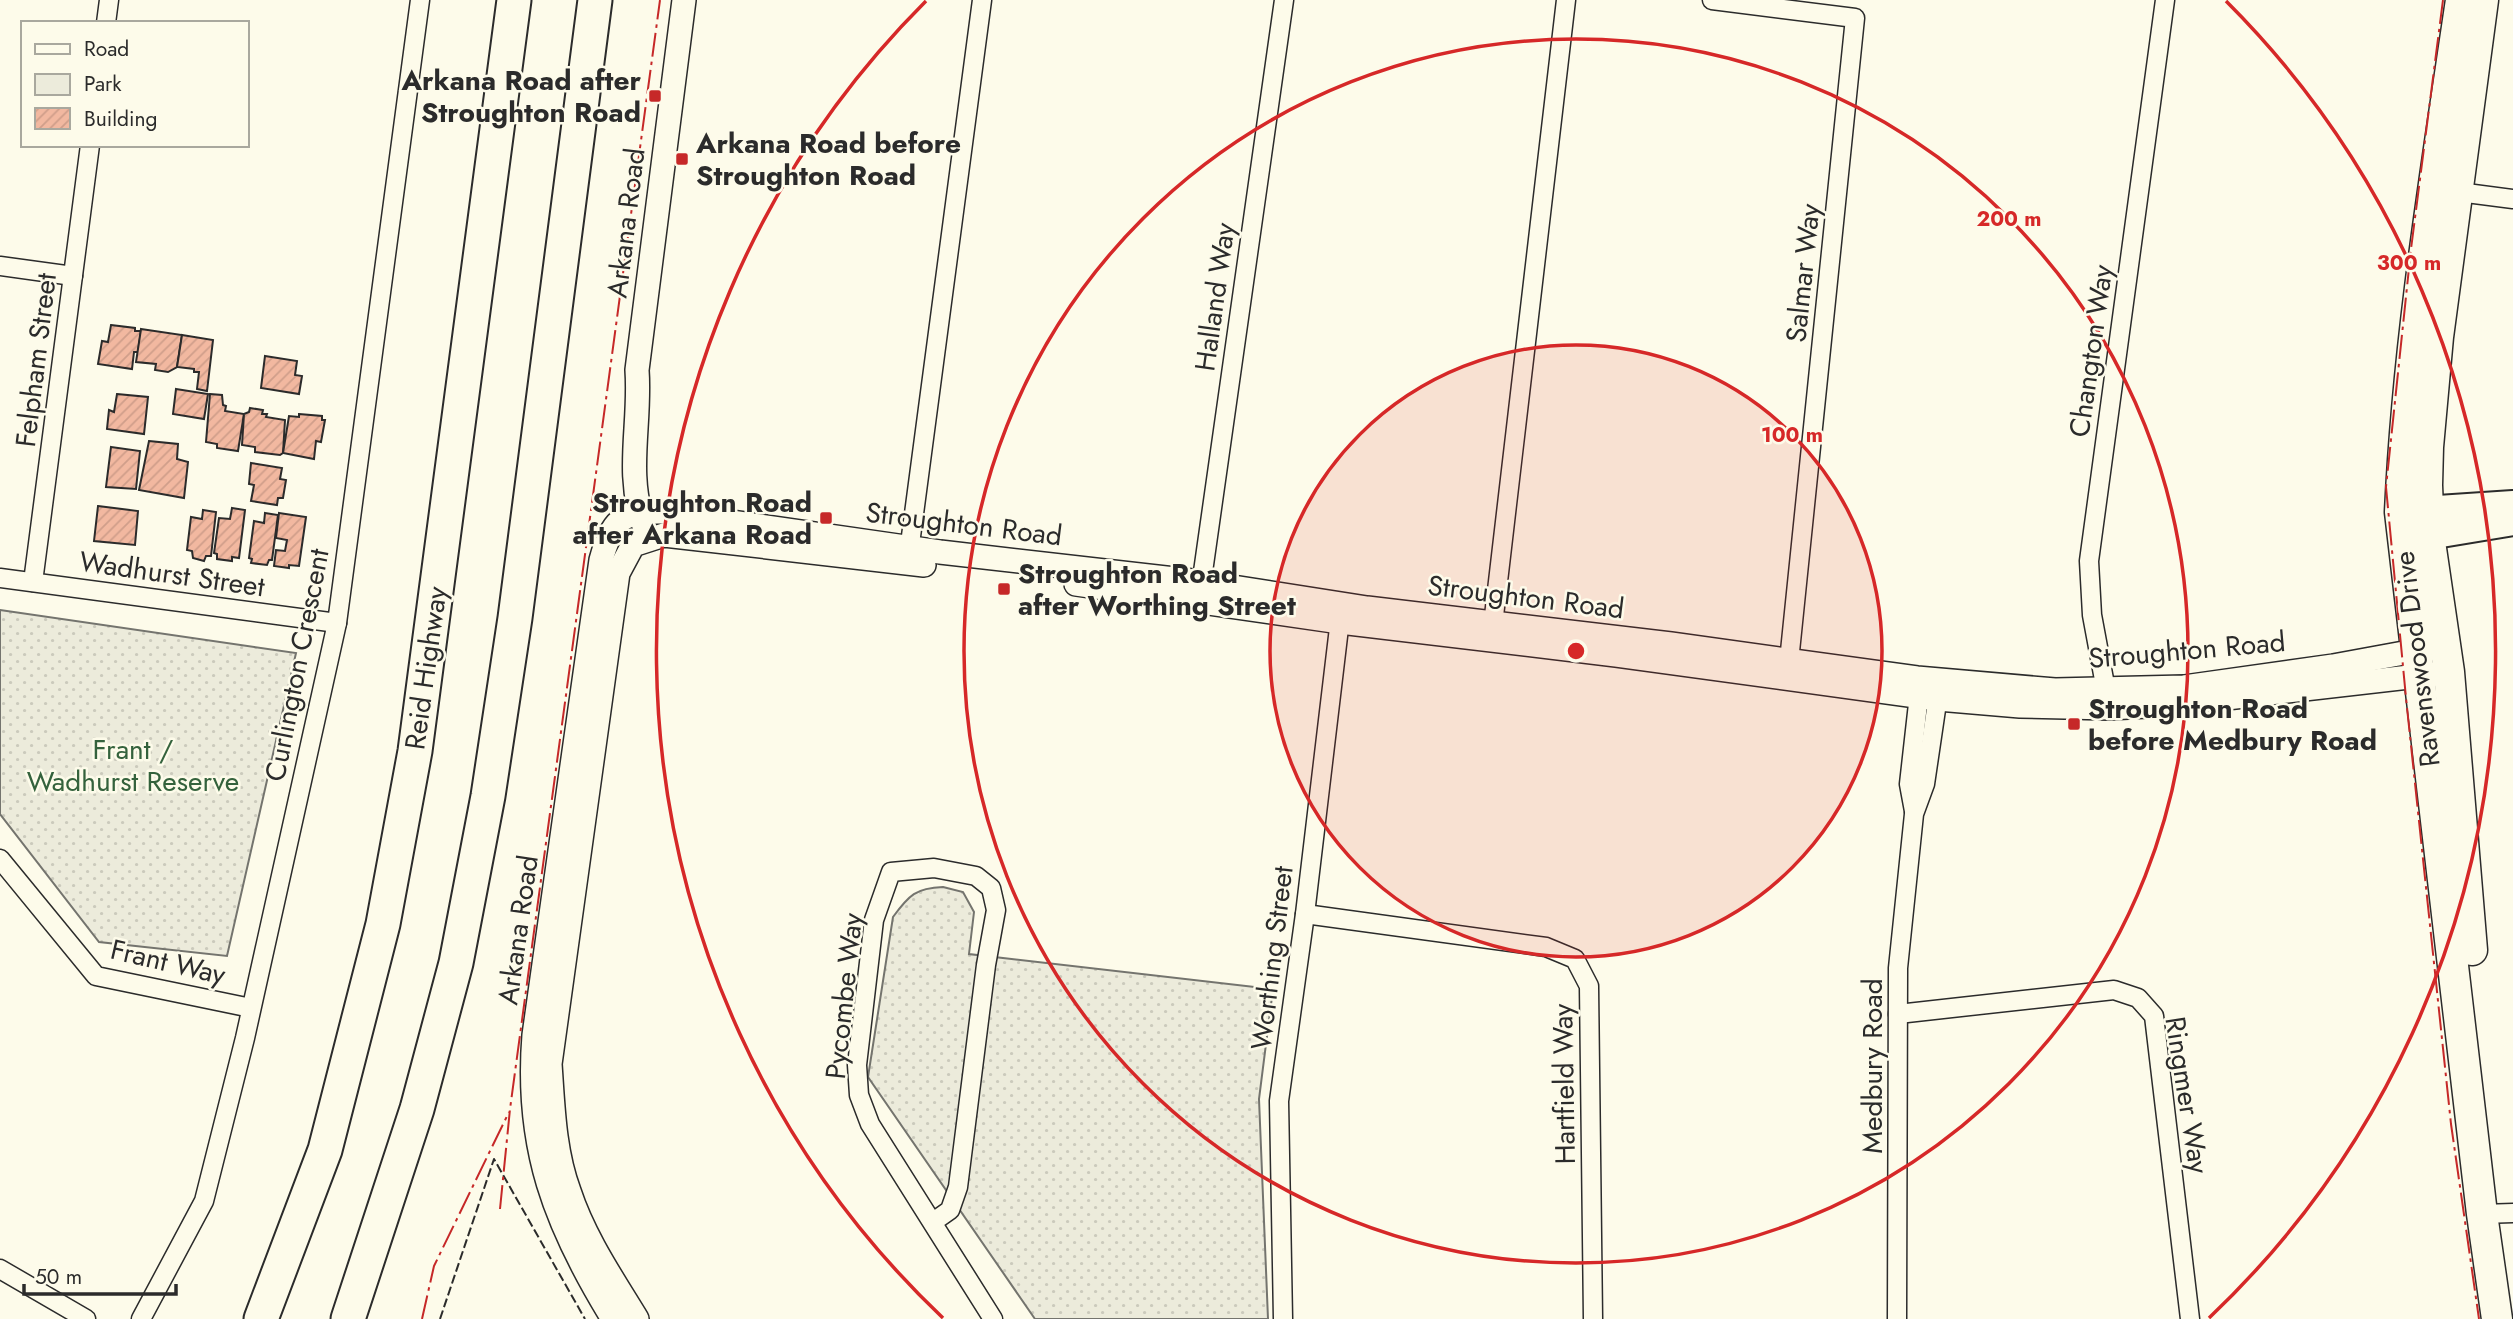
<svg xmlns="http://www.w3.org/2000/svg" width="2513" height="1319" font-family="Jost,sans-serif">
  <defs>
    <pattern id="green-dots" width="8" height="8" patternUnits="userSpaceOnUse" patternTransform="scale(1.75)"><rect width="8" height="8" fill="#ecebdb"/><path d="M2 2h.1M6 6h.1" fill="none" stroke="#cbcabc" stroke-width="1.8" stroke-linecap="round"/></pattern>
    <pattern id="building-hatch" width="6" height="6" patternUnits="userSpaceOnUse" patternTransform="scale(1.75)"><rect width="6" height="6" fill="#f2b8a0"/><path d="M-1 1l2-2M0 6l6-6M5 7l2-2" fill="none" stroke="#d09e8a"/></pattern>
  </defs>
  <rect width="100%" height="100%" fill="#fdfbea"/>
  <g fill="url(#green-dots)" stroke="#74746e" stroke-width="2">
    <path d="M 0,610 L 296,653 L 227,956 L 99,942 L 0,814 Z"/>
    <path d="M 943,887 L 963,892 L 974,912 L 969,954 L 1273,989 L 1259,1099 L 1268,1319 L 1035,1319 L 868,1077 L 893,917 C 909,895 916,888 943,887 Z"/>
  </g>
  <g fill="url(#building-hatch)" stroke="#2b2b2b" stroke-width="2">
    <path d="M 111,325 L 135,328 L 135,331 L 141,331 L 138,352 L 134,352 L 132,369 L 98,364 L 102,341 L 108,342 Z"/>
    <path d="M 141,329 L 182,335 L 177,367 L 168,372 L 155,370 L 156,364 L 136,362 Z"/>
    <path d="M 182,335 L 213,340 L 207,391 L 197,389 L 199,372 L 194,372 L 194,369 L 177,367 Z"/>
    <path d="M 265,356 L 297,361 L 295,375 L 302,376 L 299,394 L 261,388 Z"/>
    <path d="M 176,389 L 208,394 L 204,419 L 173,414 Z"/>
    <path d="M 117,394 L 148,397 L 144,434 L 107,429 L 109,410 L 114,412 Z"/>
    <path d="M 210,394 L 222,395 L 223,405 L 226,406 L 225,411 L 244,414 L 238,451 L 217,448 L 217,444 L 206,442 Z"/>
    <path d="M 250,408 L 263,410 L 262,414 L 267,414 L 266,417 L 285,420 L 283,453 L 280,455 L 255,452 L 255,447 L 242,445 L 244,414 L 249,412 Z"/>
    <path d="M 299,414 L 322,416 L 322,420 L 325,420 L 321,442 L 316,441 L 314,459 L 283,453 L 289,416 L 299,417 Z"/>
    <path d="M 149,441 L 178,444 L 177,459 L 188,462 L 184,498 L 139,490 Z"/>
    <path d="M 111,447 L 140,451 L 136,489 L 106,487 Z"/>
    <path d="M 251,463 L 282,468 L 280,479 L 286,480 L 283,498 L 278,498 L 277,505 L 251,501 L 254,485 L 249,484 Z"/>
    <path d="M 98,506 L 138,511 L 135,545 L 94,541 Z"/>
    <path d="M 232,508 L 245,510 L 239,558 L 232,557 L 232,561 L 217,559 L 217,554 L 214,553 L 219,518 L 230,519 Z"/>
    <path d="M 203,510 L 216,512 L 211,556 L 206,556 L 204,561 L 193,558 L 192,551 L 187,550 L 191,517 L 202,519 Z"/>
    <path d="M 265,513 L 278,515 L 272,560 L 269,560 L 267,565 L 251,563 L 252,559 L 249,558 L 254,521 L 264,523 Z"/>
    <path d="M 279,513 L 306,517 L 299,566 L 289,565 L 289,568 L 274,566 L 276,550 L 285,551 L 287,540 L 276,538 Z"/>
  </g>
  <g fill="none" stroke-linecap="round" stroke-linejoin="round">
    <g stroke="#2b2b2b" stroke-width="21">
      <g id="minor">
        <path d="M 1712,0 L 1855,18 L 1788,671"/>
        <path d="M 106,23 L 109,0"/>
        <path d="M 2451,191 L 2513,199"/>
        <path d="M 0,266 L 73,276"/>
        <path d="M 908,559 L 982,0"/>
        <path d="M 0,578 L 337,623"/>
        <path d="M 33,582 L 90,145"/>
        <path d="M 1200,593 L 1284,0"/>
        <path d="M 1492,633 L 1566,0"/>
        <path d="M 2108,701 L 2092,615 L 2089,561 L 2165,0"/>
        <path d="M 1914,811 L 1909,784 L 1920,686"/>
        <path d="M 0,859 L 96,976 L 251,1008"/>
        <path d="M 1305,914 L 1546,947 L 1575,959 L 1589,986 L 1593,1319"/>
        <path d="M 1898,1014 L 2114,990 L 2138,998 L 2154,1016 L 2190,1319"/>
        <path d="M 2482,1214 L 2513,1213"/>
        <path d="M 933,1222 L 950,1210 L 958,1187 L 986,965 L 996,910 L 991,888 L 976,876 L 934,868 L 891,872 L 874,920 L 857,1065 L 859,1095 L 870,1124 L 993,1319"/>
        <path d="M 0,1269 L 86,1319"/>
        <path d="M 141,1319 L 204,1201 L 245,1038 L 337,623 L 420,0"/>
        <path d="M 1283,1319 L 1279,1101 L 1305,914 L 1341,611"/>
        <path d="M 1897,1319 L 1898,968 L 1914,814 L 1925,784 L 1939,689"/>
      </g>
    </g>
    <g stroke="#2b2b2b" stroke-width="26">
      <g id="tertiary">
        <path d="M 644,526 C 625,472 641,424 637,370 L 684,0"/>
        <path d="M 1076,584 L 1340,622 L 1616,655 L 1938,699 L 2020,706 L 2109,708 L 2167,705 L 2435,674"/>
        <path d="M 613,1319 C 555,1225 525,1147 534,1035 L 601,560 C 612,521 620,511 662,512 L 940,552 L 1201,582 L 1367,608 L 1671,644 L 1917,678 L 2055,690 L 2184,687 L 2333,666 L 2431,648"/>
        <path d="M 637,1319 C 612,1278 584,1237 569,1191 C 554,1151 553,1106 550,1064 L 618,573 L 633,545 L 664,535 L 924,565"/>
      </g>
    </g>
    <g stroke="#2b2b2b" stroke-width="30">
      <g id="secondary">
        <path d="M 2408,511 L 2513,504"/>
        <path d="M 2411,539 L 2513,522"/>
      </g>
    </g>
    <g stroke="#2b2b2b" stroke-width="33">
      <g id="primary">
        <path d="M 2461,0 C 2436,170 2408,340 2400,512 L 2482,1214 L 2497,1319"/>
        <path d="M 2472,950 L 2449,672 L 2429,535 L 2427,485 L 2428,447 L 2438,337 L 2483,0"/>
      </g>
    </g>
    <g stroke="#2b2b2b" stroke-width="37">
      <g id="motorway">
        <path d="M 261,1319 L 325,1150 L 383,924 L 415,751 L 514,0"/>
        <path d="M 348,1319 L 417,1109 L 456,963 L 488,796 L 515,618 L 595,0"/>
      </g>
    </g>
    <use href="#minor" stroke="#fdfbea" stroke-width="18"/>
    <use href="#tertiary" stroke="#fdfbea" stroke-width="23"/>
    <use href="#secondary" stroke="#fdfbea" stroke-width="26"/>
    <use href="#primary" stroke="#fdfbea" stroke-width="30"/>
    <use href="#motorway" stroke="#fdfbea" stroke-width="33"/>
    <path stroke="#2b2b2b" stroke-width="2" stroke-dasharray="9 3.5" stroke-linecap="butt" d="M 440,1319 L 494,1159 L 585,1319"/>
    <g stroke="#c62828" stroke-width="2" stroke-dasharray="24 5 3.5 5" stroke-linecap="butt">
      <path d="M 2443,0 L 2411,249 L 2386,487 L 2406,698 L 2451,1124 L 2479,1319"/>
      <path d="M 500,1209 L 510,1109 L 660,0"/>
      <path d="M 422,1319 L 434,1266 L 509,1112"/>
    </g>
  </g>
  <circle cx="1576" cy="651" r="306" fill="#d62828" fill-opacity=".12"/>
  <g fill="none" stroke="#d62828" stroke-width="3.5">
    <circle cx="1576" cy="651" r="306"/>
    <circle cx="1576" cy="651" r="612"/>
    <path d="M943 1318A919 919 0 0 1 926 1M2226 1A919 919 0 0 1 2209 1318"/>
  </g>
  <g fill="#c62828" stroke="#fdfbea" stroke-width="2.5">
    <rect x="648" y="89" width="14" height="14" rx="3.5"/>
    <rect x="675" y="152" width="14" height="14" rx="3.5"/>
    <rect x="819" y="511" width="14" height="14" rx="3.5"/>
    <rect x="997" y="582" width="14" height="14" rx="3.5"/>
    <rect x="2067" y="717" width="14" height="14" rx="3.5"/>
  </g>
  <g text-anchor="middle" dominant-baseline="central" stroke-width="5" stroke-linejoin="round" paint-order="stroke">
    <g font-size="28" font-weight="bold" fill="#2b2b2b" stroke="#fdfbea" text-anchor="start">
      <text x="641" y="80" text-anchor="end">Arkana Road after<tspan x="641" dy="32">Stroughton Road</tspan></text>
      <text x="696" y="143">Arkana Road before<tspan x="696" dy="32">Stroughton Road</tspan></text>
      <text x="812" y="502" text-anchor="end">Stroughton Road<tspan x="812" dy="32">after Arkana Road</tspan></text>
      <text x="1018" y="573">Stroughton Road<tspan x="1018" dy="32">after Worthing Street</tspan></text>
      <text x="2088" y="708">Stroughton Road<tspan x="2088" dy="32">before Medbury Road</tspan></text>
    </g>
    <g font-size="28" fill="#2b2b2b" stroke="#fdfbea">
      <text transform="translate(626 223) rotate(-83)">Arkana Road</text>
      <text transform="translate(1803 273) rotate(-84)">Salmar Way</text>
      <text transform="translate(1215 297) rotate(-82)">Halland Way</text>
      <text transform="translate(2091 351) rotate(-82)">Changton Way</text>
      <text transform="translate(36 360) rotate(-83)">Felpham Street</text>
      <text transform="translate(964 524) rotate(7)">Stroughton Road</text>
      <text transform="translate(172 574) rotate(8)">Wadhurst Street</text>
      <text transform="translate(1526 597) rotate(7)">Stroughton Road</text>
      <text transform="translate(2187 650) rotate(-5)">Stroughton Road</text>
      <text transform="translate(2417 659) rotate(-97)">Ravenswood Drive</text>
      <text transform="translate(297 665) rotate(-79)">Curlington Crescent</text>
      <text transform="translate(426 668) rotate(-82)">Reid Highway</text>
      <text transform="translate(518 930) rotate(-82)">Arkana Road</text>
      <text transform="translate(1272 958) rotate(-83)">Worthing Street</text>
      <text transform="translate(168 962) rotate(13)">Frant Way</text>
      <text transform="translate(844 996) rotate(-84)">Pycombe Way</text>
      <text transform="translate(1872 1066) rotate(-90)">Medbury Road</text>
      <text transform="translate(1564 1084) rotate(-91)">Hartfield Way</text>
      <text transform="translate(2187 1095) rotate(81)">Ringmer Way</text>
    </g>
    <g font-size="28" fill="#34623c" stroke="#fdfbea">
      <text x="133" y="749">Frant /<tspan x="133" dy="32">Wadhurst Reserve</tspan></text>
    </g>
  </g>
  <circle cx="1576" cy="651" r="10" fill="#d62828" stroke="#fdfbea" stroke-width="3.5"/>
  <g font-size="21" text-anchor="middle" font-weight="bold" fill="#d62828" stroke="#fdfbea" stroke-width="5" stroke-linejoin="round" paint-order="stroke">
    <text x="2009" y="226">200 m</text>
    <text x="2409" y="270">300 m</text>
    <text x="1792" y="442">100 m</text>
  </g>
  <rect x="21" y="21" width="228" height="126" fill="#fdfbea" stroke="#a9a89e" stroke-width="2"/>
  <rect x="35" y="44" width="35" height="10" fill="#fdfbea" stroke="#a9a89e" stroke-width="2"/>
  <text x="84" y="56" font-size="21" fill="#2b2b2b">Road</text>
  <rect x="35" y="74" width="35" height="21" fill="#ecebdb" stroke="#a9a89e" stroke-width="2"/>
  <text x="84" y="91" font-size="21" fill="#2b2b2b">Park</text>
  <rect x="35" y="108" width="35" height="21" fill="url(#building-hatch)" stroke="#a9a89e" stroke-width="2"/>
  <text x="84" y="126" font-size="21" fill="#2b2b2b">Building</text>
  <path d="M24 1284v10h152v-10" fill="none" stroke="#2b2b2b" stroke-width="3.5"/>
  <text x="35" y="1284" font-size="21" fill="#2b2b2b" stroke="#fdfbea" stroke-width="5" paint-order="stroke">50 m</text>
</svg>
